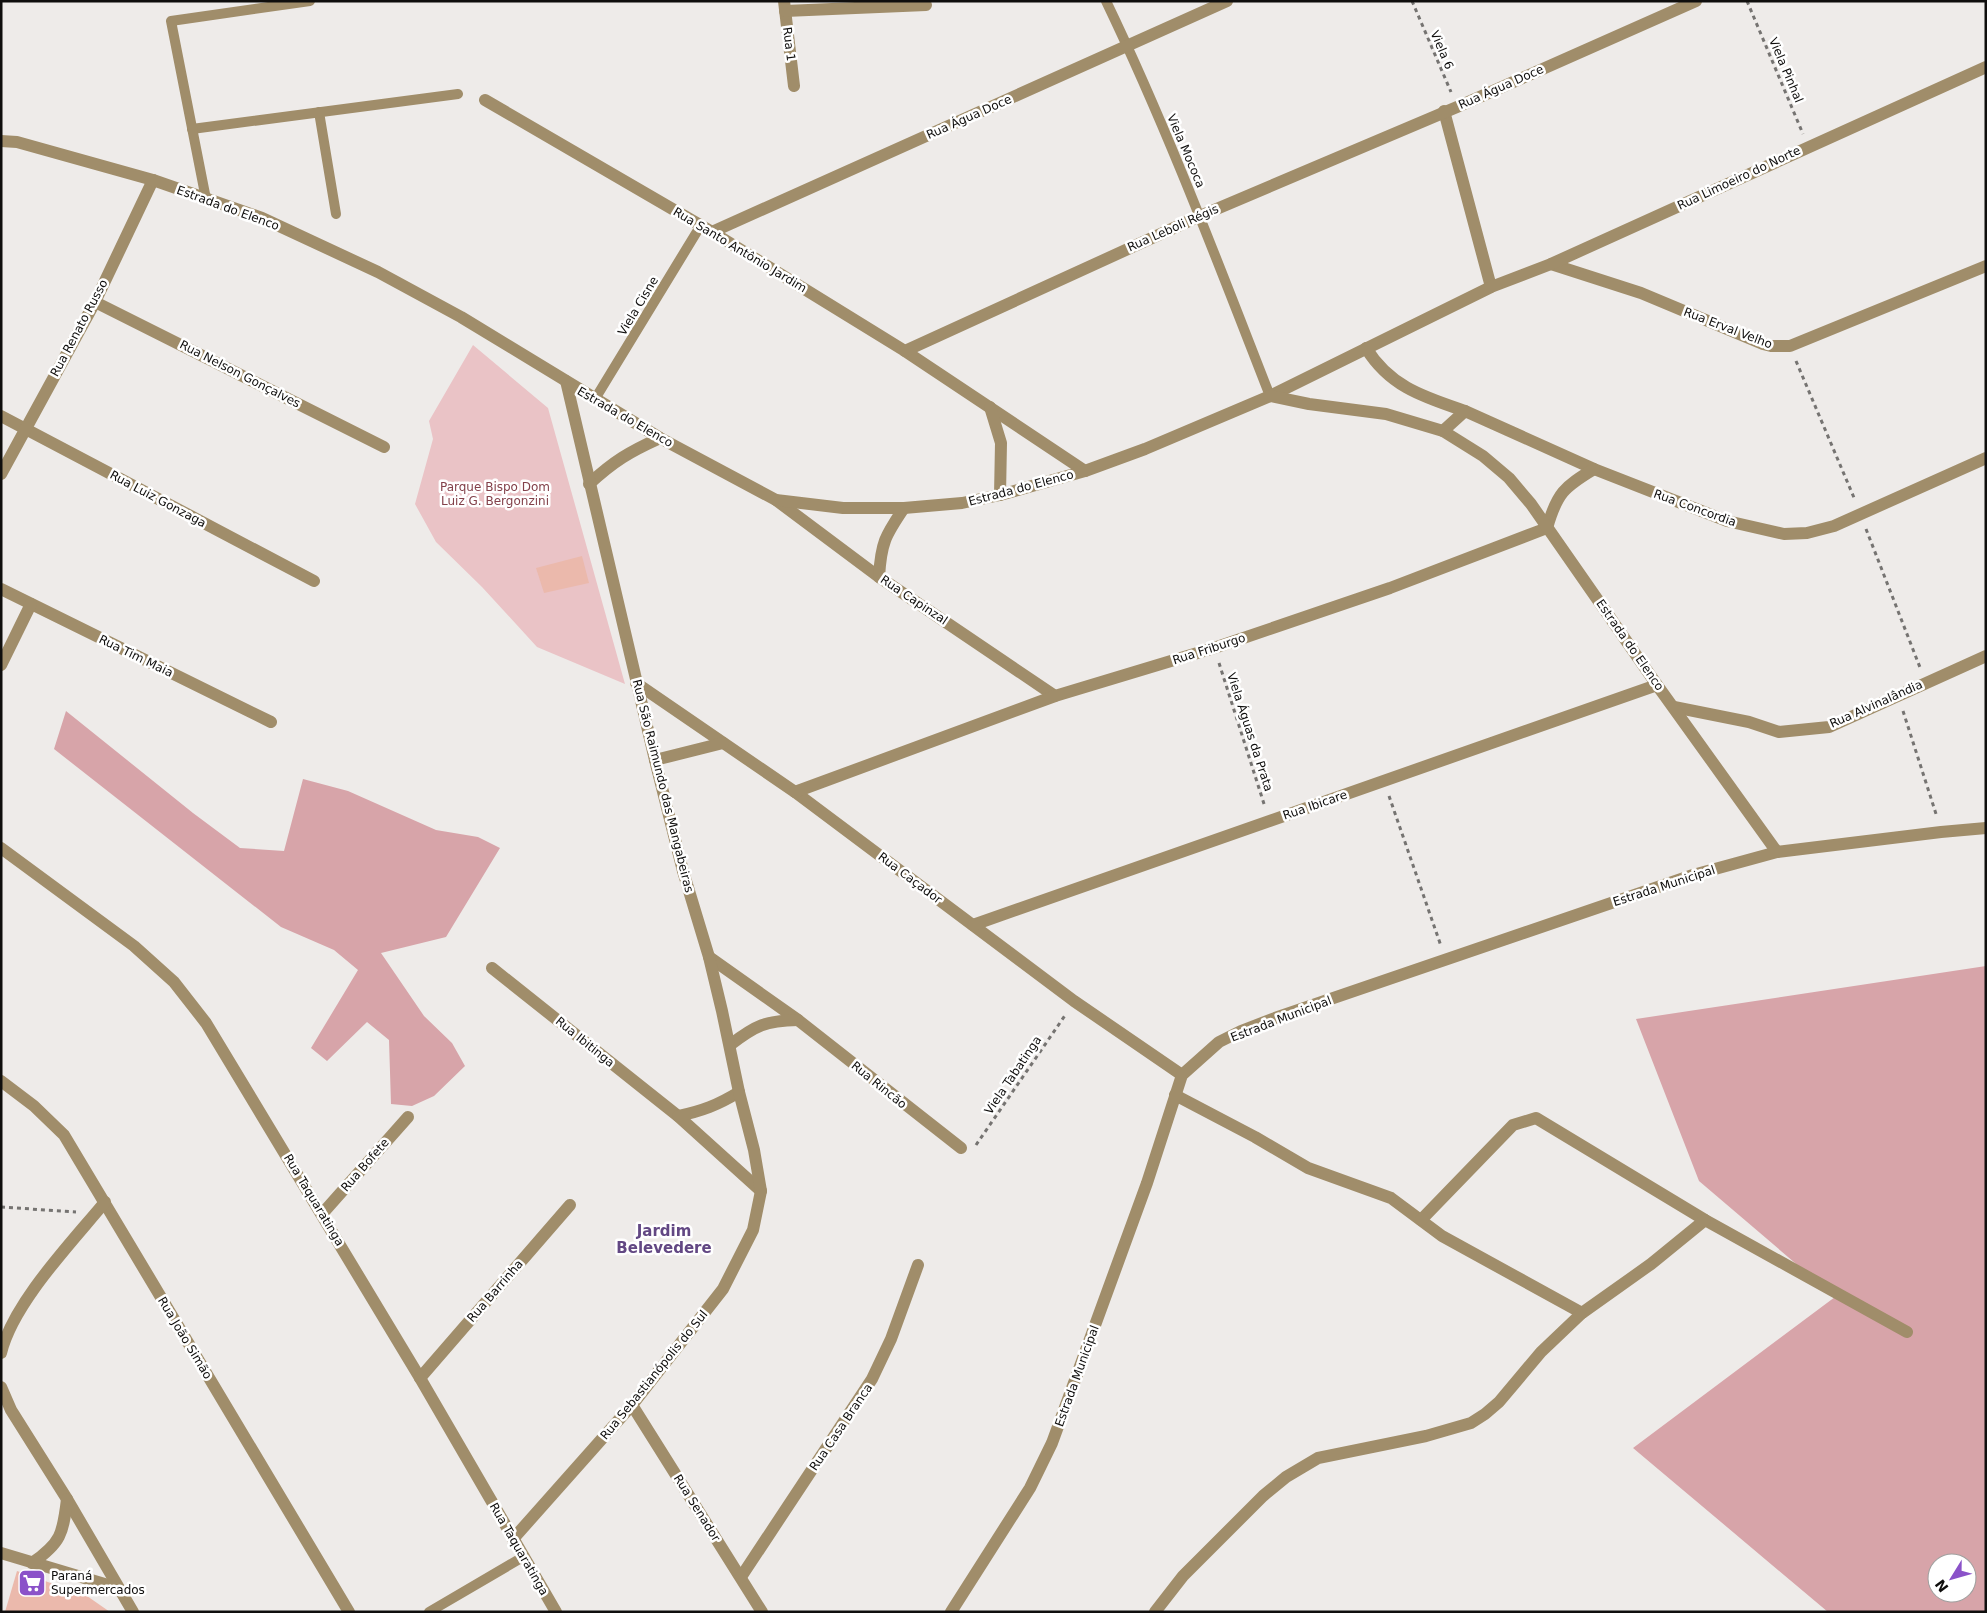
<svg xmlns="http://www.w3.org/2000/svg" width="1987" height="1613" font-family="'DejaVu Sans',sans-serif">
  <rect width="100%" height="100%" fill="#eeebe9"/>
  <path fill="#eac3c6" d="M 473,345 L 548,408 L 625,684 L 537,647 L 482,587 L 436,542 L 415,504 L 433,439 L 429,421 Z"/>
  <g fill="#d7a4a9" fill-rule="evenodd">
    <path d="M 66,711 L 193,813 L 240,848 L 284,851 L 303,779 L 348,791 L 436,830 L 478,837 L 500,848 L 446,937 L 381,953 L 424,1016 L 452,1043 L 465,1066 L 434,1096 L 412,1106 L 391,1104 L 389,1040 L 367,1022 L 327,1061 L 311,1048 L 358,970 L 334,950 L 281,927 L 54,749 Z"/>
    <path d="M 1986,966 L 1986,1612 L 1828,1612 L 1633,1448 L 1835,1297 L 1699,1181 L 1636,1019 ZM 1937,1563 L 1967,1563 L 1967,1593 L 1937,1593 Z"/>
  </g>
  <g fill="#ebb9ac">
    <path d="M 582,556 L 589,583 L 544,593 L 536,568 Z"/>
    <path d="M 17,1571 L 87,1596 L 110,1612 L 5,1612 Z"/>
  </g>
  <g fill="none" stroke-linecap="round" stroke-linejoin="round">
    <g stroke="#757371" stroke-width="3" stroke-dasharray="4 4" stroke-linecap="butt">
      <path d="M 1412,1 L 1451,92"/>
      <path d="M 1747,1 L 1803,134"/>
      <path d="M 1796,361 L 1855,500"/>
      <path d="M 1866,529 L 1921,670"/>
      <path d="M 1219,663 L 1265,807"/>
      <path d="M 1903,711 L 1937,817"/>
      <path d="M 1389,796 L 1441,946"/>
      <path d="M 976,1145 L 1066,1014"/>
      <path d="M 1,1207 L 76,1212"/>
    </g>
    <g stroke="#a08d6a" stroke-width="10">
      <path d="M 1106,1 C 1168,130 1218,263 1270,396"/>
      <path d="M 319,112 L 336,214"/>
      <path d="M 192,129 L 458,94"/>
      <path d="M 206,199 L 171,21 L 310,1"/>
      <path d="M 595,399 L 701,225"/>
      <path d="M 429,1612 L 523,1557"/>
    </g>
    <g stroke="#a08d6a" stroke-width="12">
      <path d="M 784,1 L 794,86"/>
      <path d="M 785,11 L 926,5"/>
      <path d="M 485,100 L 712,232 L 905,351 L 1085,471"/>
      <path d="M 1444,111 L 1491,287"/>
      <path d="M 712,232 L 1227,1"/>
      <path d="M 1551,264 L 1641,293 L 1763,344 L 1771,346 L 1790,346 L 1986,266"/>
      <path d="M 95,302 L 384,447"/>
      <path d="M 1366,348 C 1390,387 1424,397 1465,411"/>
      <path d="M 905,351 L 1200,216 L 1457,107 L 1696,1"/>
      <path d="M 1270,396 L 1491,287 L 1551,264 L 1986,67"/>
      <path d="M 990,407 L 1001,443 L 1000,495"/>
      <path d="M 1,416 L 314,581"/>
      <path d="M 1443,431 L 1465,411 L 1594,469 L 1727,521 L 1784,534 L 1807,533 L 1834,526 L 1986,458"/>
      <path d="M 1,474 L 95,302 L 153,180"/>
      <path d="M 589,484 C 614,461 629,452 660,438"/>
      <path d="M 776,500 L 879,577 L 1055,696"/>
      <path d="M 879,577 C 881,543 885,536 904,508"/>
      <path d="M 1,589 L 271,722"/>
      <path d="M 1,665 L 31,604"/>
      <path d="M 636,683 L 795,792 L 1074,1001 L 1182,1075"/>
      <path d="M 1674,707 L 1749,722 L 1779,732 L 1829,727 L 1986,656"/>
      <path d="M 655,760 L 723,743"/>
      <path d="M 795,792 L 1055,696 L 1214,648 L 1390,588 L 1547,528 C 1557,493 1564,487 1594,469"/>
      <path d="M 1,848 L 134,946 L 174,982 L 206,1023 L 420,1378 L 556,1612"/>
      <path d="M 973,925 L 1657,685"/>
      <path d="M 709,957 L 798,1020 L 961,1148"/>
      <path d="M 492,968 L 678,1116 L 761,1191"/>
      <path d="M 730,1045 C 756,1025 765,1021 798,1020"/>
      <path d="M 1,1081 L 34,1106 L 64,1135 L 349,1612"/>
      <path d="M 1175,1095 L 1255,1137 L 1308,1168 L 1391,1198 L 1442,1236 L 1582,1313"/>
      <path d="M 678,1116 C 702,1111 718,1105 739,1092"/>
      <path d="M 322,1214 L 408,1117"/>
      <path d="M 1421,1220 L 1513,1125 L 1536,1118 L 1705,1220 L 1907,1332"/>
      <path d="M 1,1353 C 13,1303 72,1242 105,1202"/>
      <path d="M 420,1378 L 570,1205"/>
      <path d="M 1,1387 L 11,1410 L 67,1499 L 133,1612"/>
      <path d="M 632,1405 L 762,1612"/>
      <path d="M 513,1539 L 632,1405 L 723,1289 L 753,1230 L 761,1191 L 754,1150 L 739,1092 L 722,1011 L 709,957 L 683,871 L 655,760 L 566,381"/>
      <path d="M 1,1553 L 118,1588"/>
      <path d="M 32,1563 C 61,1543 63,1534 67,1499"/>
      <path d="M 741,1577 L 872,1379 L 891,1339 L 918,1265"/>
      <path d="M 1155,1612 L 1183,1576 L 1263,1496 L 1286,1477 L 1318,1458 L 1426,1436 L 1471,1423 L 1485,1414 L 1499,1402 L 1541,1352 L 1582,1313 L 1651,1264 L 1705,1220"/>
    </g>
    <g stroke="#a08d6a" stroke-width="12">
      <path d="M 1,141 L 17,142 L 153,180 L 262,218 L 378,272 L 461,317 L 660,438 L 776,500 L 843,508 L 904,508 L 962,503 L 1000,495 L 1085,471 L 1145,449 L 1270,396 L 1309,404 L 1386,414 L 1443,431 L 1483,456 L 1509,478 L 1531,504 L 1657,685 L 1777,852"/>
      <path d="M 951,1612 L 1030,1488 L 1052,1443 L 1147,1183 L 1182,1075 L 1219,1042 L 1241,1031 L 1275,1018 L 1693,875 L 1777,852 L 1941,832 L 1986,828"/>
    </g>
  </g>
  <defs>
    <g id="supermarket-square" transform="scale(1.4375)"><rect x="-9" y="-9" width="18" height="18" rx="4" fill="#8b52c9" stroke="#fff"/><path d="M-6-5.5h2.5l.6 2H6L4.5 2H-2.5L-4.4-4H-6ZM-1.5 3.2a1.3 1.3 0 1 0 .1 0ZM3 3.2a1.3 1.3 0 1 0 .1 0Z" fill="#fff"/></g>
  </defs>
  <g fill-rule="evenodd">
    <use href="#supermarket-square" x="32" y="1583"/>
  </g>
  <g text-anchor="middle" dominant-baseline="central" stroke-width="5" stroke-linejoin="round" paint-order="stroke">
    <g font-size="12" fill="#0f0e0d" stroke="#fff">
      <text transform="translate(789 44) rotate(83)">Rua 1</text>
      <text transform="translate(1442 50) rotate(67)">Viela 6</text>
      <text transform="translate(1786 70) rotate(67)">Viela Pinhal</text>
      <text transform="translate(1501 87) rotate(-24)">Rua Água Doce</text>
      <text transform="translate(969 117) rotate(-24)">Rua Água Doce</text>
      <text transform="translate(1186 151) rotate(67)">Viela Mococa</text>
      <text transform="translate(1739 178) rotate(-25)">Rua Limoeiro do Norte</text>
      <text transform="translate(228 208) rotate(20)">Estrada do Elenco</text>
      <text transform="translate(1173 228) rotate(-24)">Rua Leboli Régis</text>
      <text transform="translate(740 250) rotate(31)">Rua Santo Antônio Jardim</text>
      <text transform="translate(638 306) rotate(-59)">Viela Cisne</text>
      <text transform="translate(79 328) rotate(-62)">Rua Renato Russo</text>
      <text transform="translate(1728 328) rotate(21)">Rua Erval Velho</text>
      <text transform="translate(240 374) rotate(27)">Rua Nelson Gonçalves</text>
      <text transform="translate(625 417) rotate(30)">Estrada do Elenco</text>
      <text transform="translate(1021 488) rotate(-15)">Estrada do Elenco</text>
      <text transform="translate(158 499) rotate(28)">Rua Luiz Gonzaga</text>
      <text transform="translate(1695 508) rotate(20)">Rua Concordia</text>
      <text transform="translate(914 600) rotate(34)">Rua Capinzal</text>
      <text transform="translate(1630 645) rotate(55)">Estrada do Elenco</text>
      <text transform="translate(1209 649) rotate(-18)">Rua Friburgo</text>
      <text transform="translate(136 656) rotate(26)">Rua Tim Maia</text>
      <text transform="translate(1876 704) rotate(-24)">Rua Alvinalândia</text>
      <text transform="translate(1250 732) rotate(72)">Viela Águas da Prata</text>
      <text transform="translate(663 786) rotate(76)">Rua São Raimundo das Mangabeiras</text>
      <text transform="translate(1315 805) rotate(-19)">Rua Ibicare</text>
      <text transform="translate(910 878) rotate(37)">Rua Caçador</text>
      <text transform="translate(1664 886) rotate(-18)">Estrada Municipal</text>
      <text transform="translate(1281 1019) rotate(-21)">Estrada Municipal</text>
      <text transform="translate(585 1042) rotate(39)">Rua Ibitinga</text>
      <text transform="translate(1013 1075) rotate(-56)">Viela Tabatinga</text>
      <text transform="translate(879 1085) rotate(39)">Rua Rincão</text>
      <text transform="translate(365 1165) rotate(-49)">Rua Bofete</text>
      <text transform="translate(314 1200) rotate(59)">Rua Taquaratinga</text>
      <text transform="translate(495 1291) rotate(-49)">Rua Barrinha</text>
      <text transform="translate(185 1338) rotate(59)">Rua João Simão</text>
      <text transform="translate(654 1375) rotate(-51)">Rua Sebastianópolis do Sul</text>
      <text transform="translate(1077 1376) rotate(-70)">Estrada Municipal</text>
      <text transform="translate(841 1427) rotate(-56)">Rua Casa Branca</text>
      <text transform="translate(697 1508) rotate(58)">Rua Senador</text>
      <text transform="translate(519 1549) rotate(60)">Rua Taquaratinga</text>
    </g>
    <g font-size="12" fill="#83414a" stroke="#fff">
      <text x="495" y="487">Parque Bispo Dom<tspan x="495" dy="14">Luiz G. Bergonzini</tspan></text>
    </g>
    <g font-size="12" fill="#0f0e0d" stroke="#fff" text-anchor="start">
      <text x="51" y="1576">Paraná<tspan x="51" dy="14">Supermercados</tspan></text>
    </g>
    <g font-size="15" font-weight="bold" fill="#624783" stroke="#fff">
      <text x="664" y="1231">Jardim<tspan x="664" dy="17">Belevedere</tspan></text>
    </g>
  </g>
  <rect width="1987" height="1613" fill="none" stroke="#0f0e0d" stroke-width="5"/>
  <g transform="translate(1952 1578) rotate(233)"><circle r="24" fill="#ffffff" stroke="#9f9f9e"/>
  <path d="M0-4L9 19L0 12L-9 19Z" fill="#8b52c9"/>
  <text y="-8" font-size="14" font-weight="bold" text-anchor="middle" fill="#0f0e0d">N</text>
  </g>
</svg>
